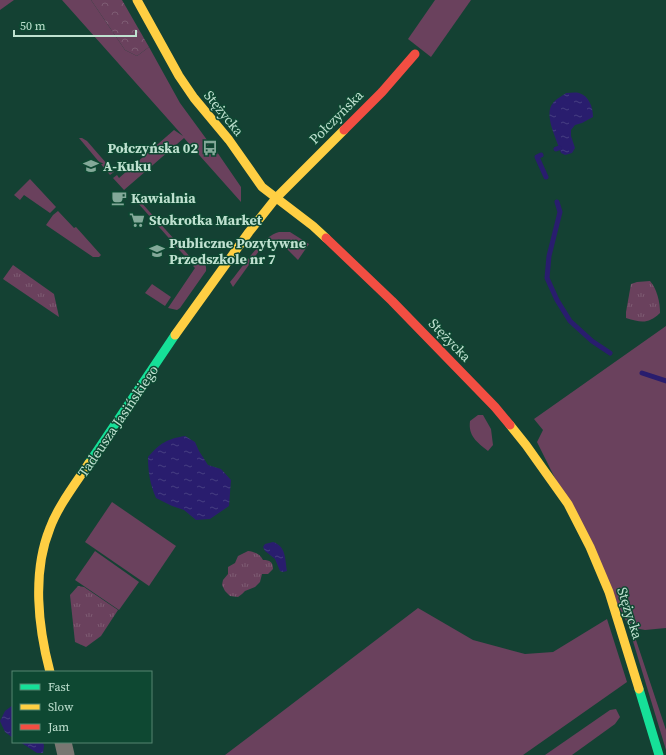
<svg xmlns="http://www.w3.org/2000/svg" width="666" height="755" font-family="'Source Serif 4',serif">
  <defs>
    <pattern id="forest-crowns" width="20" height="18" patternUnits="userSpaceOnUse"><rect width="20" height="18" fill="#6a415d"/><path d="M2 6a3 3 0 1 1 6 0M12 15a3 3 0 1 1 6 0" fill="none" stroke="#7e5c73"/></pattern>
    <pattern id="park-tufts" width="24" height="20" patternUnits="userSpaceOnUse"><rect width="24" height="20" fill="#6a415d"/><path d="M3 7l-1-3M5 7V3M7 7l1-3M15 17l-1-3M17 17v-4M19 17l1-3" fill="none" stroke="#7e5c73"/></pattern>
    <pattern id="water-ripples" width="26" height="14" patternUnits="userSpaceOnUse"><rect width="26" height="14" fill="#291d6e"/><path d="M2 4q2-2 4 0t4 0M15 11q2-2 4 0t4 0" fill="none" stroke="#463e82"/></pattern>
  </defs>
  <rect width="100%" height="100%" fill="#144133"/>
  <g fill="#6a415d">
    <path d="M 0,0 L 14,0 L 0,10 Z"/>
    <path d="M 62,0 L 91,0 L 125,50 L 137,56 L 149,47 L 180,103 L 210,144 L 206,147 L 213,155 L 217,152 L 241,187 L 241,202 L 184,138 L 124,190 L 113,178 L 117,175 L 119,178 L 174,130 L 183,136 Z"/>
    <path d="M 435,0 L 471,0 L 431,57 L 408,39 Z"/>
    <path d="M 82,138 L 87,141 L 114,172 L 110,175 L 79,138 Z"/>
    <path d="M 30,179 L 56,207 L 50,213 L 24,195 L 20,200 L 14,195 Z"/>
    <path d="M 139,200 L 192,259 L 190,262 L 137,202 Z"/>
    <path d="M 58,211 L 74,228 L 76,227 L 101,255 L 99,257 L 93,257 L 46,225 L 53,215 Z"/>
    <path d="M 279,232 L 290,232 L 309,244 L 298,260 L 279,241 L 264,244 L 233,287 L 230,282 C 242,268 262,236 279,232 Z"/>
    <path d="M 201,259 C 204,263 207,265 206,271 L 180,308 L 177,310 L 168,308 L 195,268 L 193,266 Z"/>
    <path d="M 152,284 L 171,297 L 165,306 L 145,293 Z"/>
    <path d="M 666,326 L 666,628 L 645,630 L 629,627 L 537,442 L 543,430 L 534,419 Z"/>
    <path d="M 478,415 L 483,415 L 491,429 L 493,445 L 488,451 C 477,442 468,436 470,421 Z"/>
    <path d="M 112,502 L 176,546 L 149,586 L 85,542 Z"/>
    <path d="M 95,551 L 139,582 L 119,610 L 75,580 Z"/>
    <path d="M 418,608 L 473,640 L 525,654 L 553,652 L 607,619 L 627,682 L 523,755 L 225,755 Z"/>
    <path d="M 635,637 L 666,730 L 666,750 L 632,638 Z"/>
    <path d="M 616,709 L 620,717 L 615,724 L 572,755 L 545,755 L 610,710 Z"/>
  </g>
  <path fill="url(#forest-crowns)" d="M 91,0 L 122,0 L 149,47 L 137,56 L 125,50 Z"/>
  <g fill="url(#park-tufts)">
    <path d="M 13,265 L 54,294 L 59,317 L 3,279 Z"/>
    <path d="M 650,281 C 657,289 660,302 660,313 C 648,324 642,323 626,318 L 626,312 L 631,284 L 637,282 Z"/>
    <path d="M 248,551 C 255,552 260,554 263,560 C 270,560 273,562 273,569 L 268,574 L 262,574 L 260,582 L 255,587 L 245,591 L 242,594 L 238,597 L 230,596 L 225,591 L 222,585 L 223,580 L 228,574 L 228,567 L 235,563 L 238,556 Z"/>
    <path d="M 78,586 L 84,587 L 118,610 L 101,636 L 86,647 L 75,642 L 70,595 Z"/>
  </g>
  <g fill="url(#water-ripples)">
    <path d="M 566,93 C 570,93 575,92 579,93 C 589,96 593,107 593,117 L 582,123 L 575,125 L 571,130 L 571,136 L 575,148 L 572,153 L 565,155 L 561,153 C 557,140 543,114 553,103 C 556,99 562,96 566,93 Z"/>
    <path d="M 185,436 L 195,442 L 199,451 L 208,465 L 221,469 L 231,480 L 229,506 L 210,519 L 196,520 L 184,510 L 172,506 L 156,498 C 150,484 148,472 148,457 C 160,443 167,439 185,436 Z"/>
    <path d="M 273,542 C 286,546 285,559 287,571 L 283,572 L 280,571 L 275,559 L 265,551 L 263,547 L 265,544 Z"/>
    <path d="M 13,705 L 13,738 L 5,732 L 0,721 L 5,711 Z"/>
    <path d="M 20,742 L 43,742 L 44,746 L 43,753 L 37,753 Z"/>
  </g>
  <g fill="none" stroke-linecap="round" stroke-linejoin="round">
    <g stroke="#291d6e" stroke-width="5">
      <path d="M 556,149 L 559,148"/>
      <path d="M 541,155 L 537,157 L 546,177"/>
      <path d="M 557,202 L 560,212 L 549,256 L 547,278 L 557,300 L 570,321 L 592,341 L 610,353"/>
      <path d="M 642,373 L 666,381"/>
    </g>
    <path stroke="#797772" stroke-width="17" d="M 63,742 L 66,755"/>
    <g stroke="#16e098" stroke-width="9">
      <path d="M 89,463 L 175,335"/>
      <path d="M 639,689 L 659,755"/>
    </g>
    <g stroke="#ffcf43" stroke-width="9">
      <path d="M 137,0 L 179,76 L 194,98 L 229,140 L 262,187 L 313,226 L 326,238"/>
      <path d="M 175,335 L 249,232 L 276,198 L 344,130"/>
      <path d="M 510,425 L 526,445 L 568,504 L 590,547 L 609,592 L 639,689"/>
      <path d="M 50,672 C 38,627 32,572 50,528 C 58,506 76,483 89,463"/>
    </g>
    <g stroke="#f24e42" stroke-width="9">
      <path d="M 344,130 L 382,92 L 415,54"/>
      <path d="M 326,238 L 392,301 L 495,407 L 510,425"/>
    </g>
  </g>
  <defs>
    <g id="bus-bare" transform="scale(1.2)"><path d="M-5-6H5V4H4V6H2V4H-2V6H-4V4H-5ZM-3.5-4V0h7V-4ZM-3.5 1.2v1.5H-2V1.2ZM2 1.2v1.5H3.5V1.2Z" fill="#83a999" stroke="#0e4832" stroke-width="2.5" paint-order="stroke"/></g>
    <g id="school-bare" transform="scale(1.2)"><path d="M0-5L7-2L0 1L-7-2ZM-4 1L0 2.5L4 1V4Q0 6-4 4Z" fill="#83a999" stroke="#0e4832" stroke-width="2.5" paint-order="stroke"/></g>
    <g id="cafe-bare" transform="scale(1.2)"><path d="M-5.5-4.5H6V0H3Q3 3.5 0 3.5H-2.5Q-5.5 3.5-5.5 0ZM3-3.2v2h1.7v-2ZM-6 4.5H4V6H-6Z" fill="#83a999" stroke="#0e4832" stroke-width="2.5" paint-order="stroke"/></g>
    <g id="supermarket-bare" transform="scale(1.2)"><path d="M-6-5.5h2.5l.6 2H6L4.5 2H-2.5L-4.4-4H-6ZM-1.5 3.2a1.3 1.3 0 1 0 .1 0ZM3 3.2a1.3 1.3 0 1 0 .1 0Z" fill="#83a999" stroke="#0e4832" stroke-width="2.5" paint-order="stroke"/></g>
  </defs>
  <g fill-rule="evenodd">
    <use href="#bus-bare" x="210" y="148"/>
    <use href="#school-bare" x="91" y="166"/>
    <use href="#cafe-bare" x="119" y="198"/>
    <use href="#supermarket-bare" x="137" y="220"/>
    <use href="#school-bare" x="157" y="251"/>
  </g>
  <g text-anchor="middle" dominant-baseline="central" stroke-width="3" stroke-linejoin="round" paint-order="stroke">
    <g font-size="14" fill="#bfe1d0" stroke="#0e4832">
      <text transform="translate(224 113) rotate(51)">Stężycka</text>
      <text transform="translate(336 117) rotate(-45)">Połczyńska</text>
      <text transform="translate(450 340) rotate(46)">Stężycka</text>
      <text transform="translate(118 421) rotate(-56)">Tadeusza Jasińskiego</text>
      <text transform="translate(630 613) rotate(72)">Stężycka</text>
    </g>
    <g font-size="14" font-weight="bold" fill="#bfe1d0" stroke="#0e4832" text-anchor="start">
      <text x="198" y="148" text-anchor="end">Połczyńska 02</text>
      <text x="103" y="166">A-Kuku</text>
      <text x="131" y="198">Kawialnia</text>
      <text x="149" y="220">Stokrotka Market</text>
      <text x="169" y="243">Publiczne Pozytywne<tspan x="169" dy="16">Przedszkole nr 7</tspan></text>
    </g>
  </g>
  <rect x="12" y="671" width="140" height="72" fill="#0e4832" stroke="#558571"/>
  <rect x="20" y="684" width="20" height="6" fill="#16e098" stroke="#558571"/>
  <text x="48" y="691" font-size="12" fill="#bfe1d0">Fast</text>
  <rect x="20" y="704" width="20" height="6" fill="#ffcf43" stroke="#558571"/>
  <text x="48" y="711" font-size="12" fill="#bfe1d0">Slow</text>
  <rect x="20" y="724" width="20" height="6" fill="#f24e42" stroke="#558571"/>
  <text x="48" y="731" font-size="12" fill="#bfe1d0">Jam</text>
  <path d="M14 30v6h122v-6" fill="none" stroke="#bfe1d0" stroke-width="2"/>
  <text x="20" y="30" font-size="12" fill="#bfe1d0" stroke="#0e4832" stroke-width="3" paint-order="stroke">50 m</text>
</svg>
